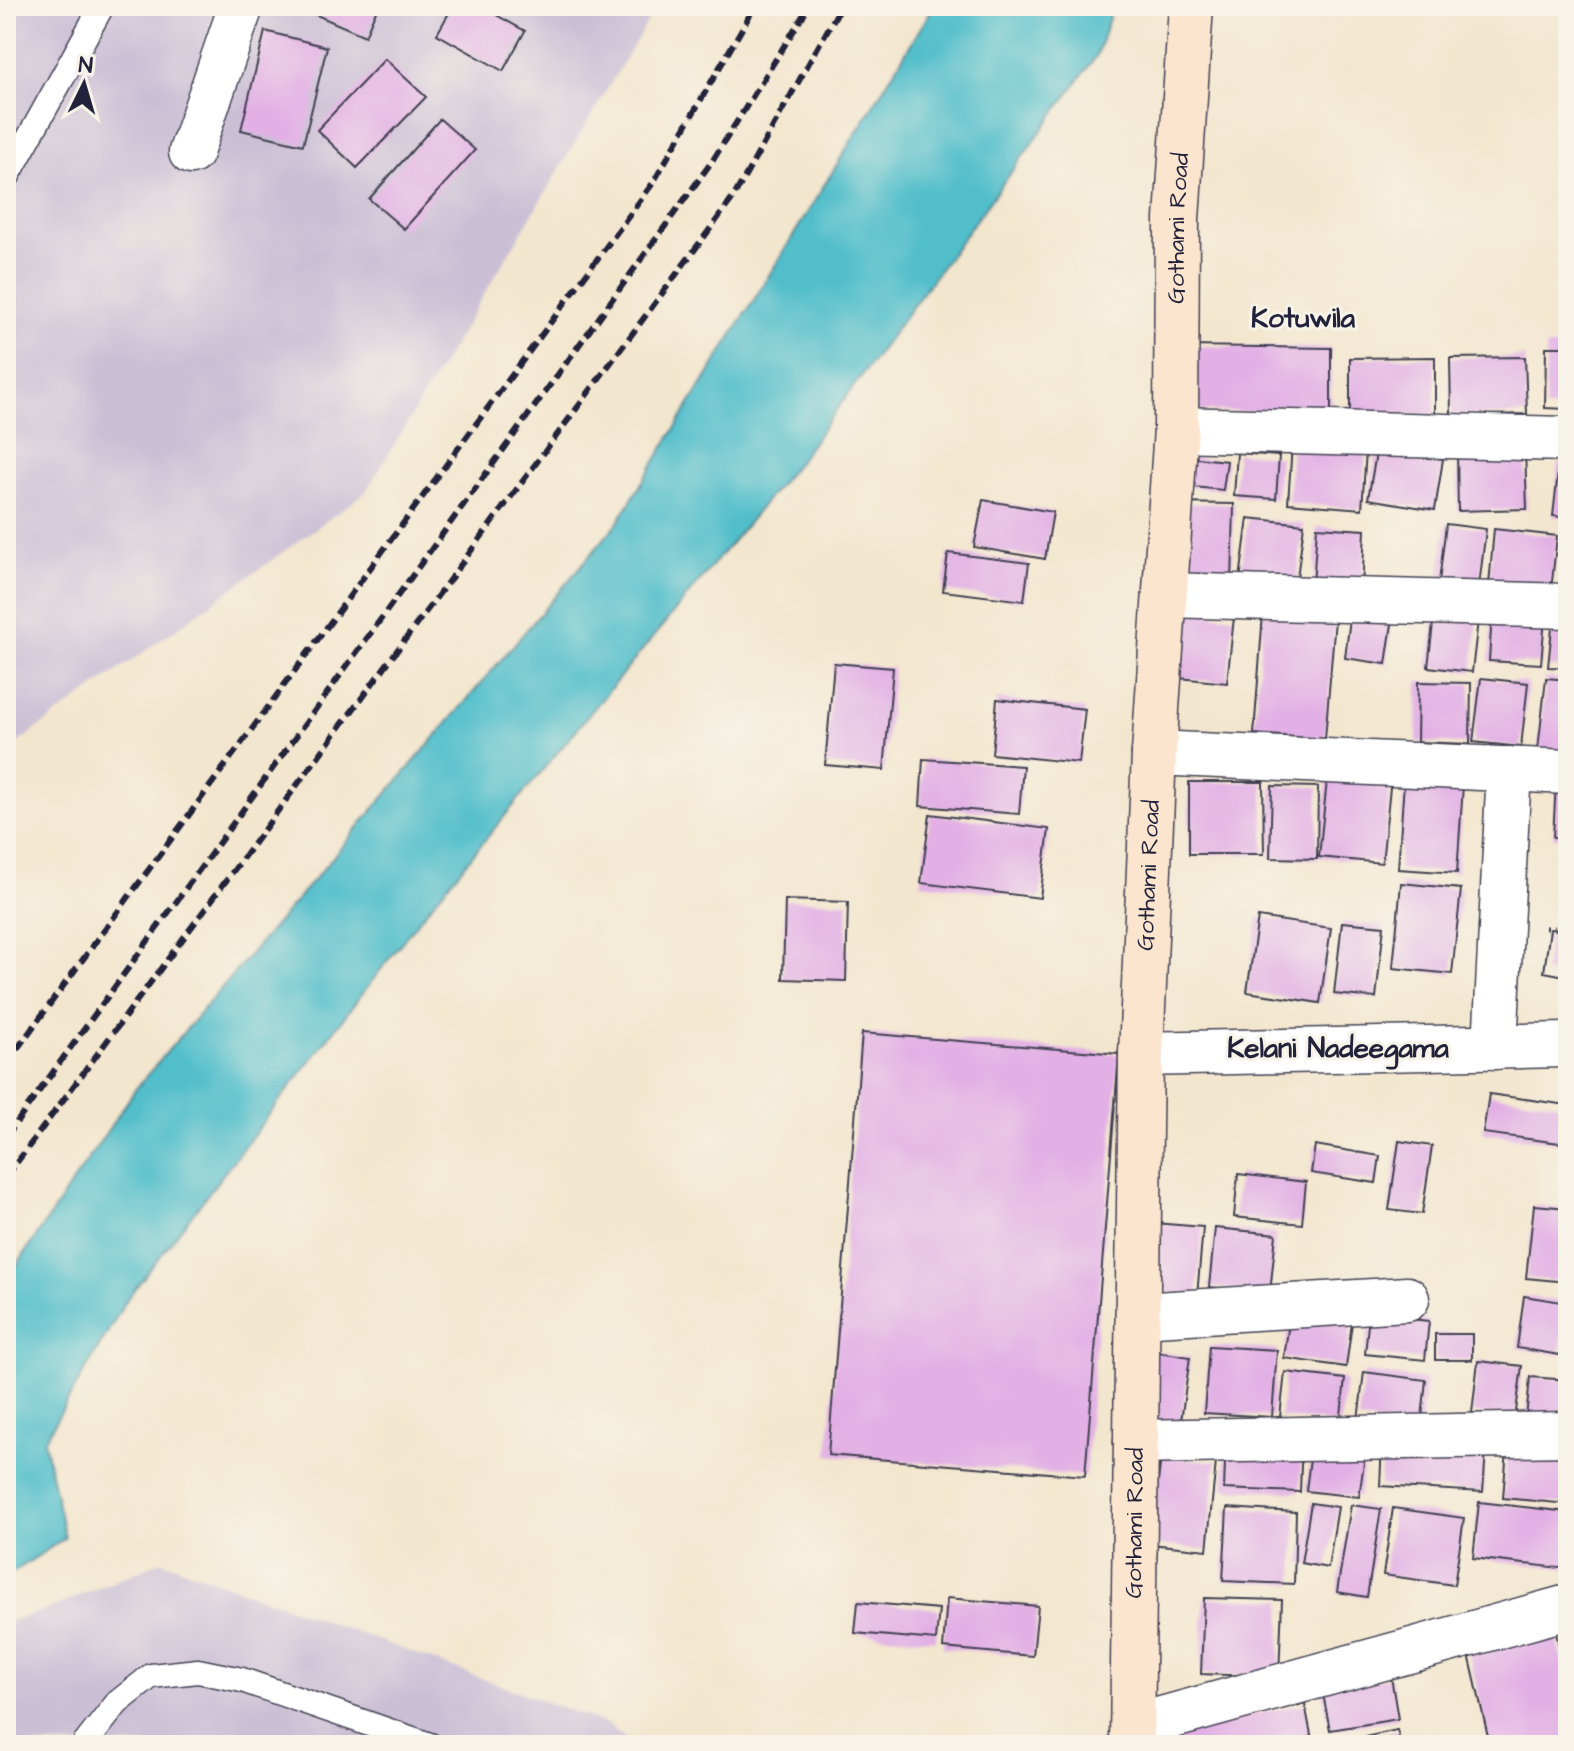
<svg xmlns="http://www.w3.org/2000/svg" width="1574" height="1751" font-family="'Architects Daughter',sans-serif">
  <rect width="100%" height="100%" fill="#f7f3e8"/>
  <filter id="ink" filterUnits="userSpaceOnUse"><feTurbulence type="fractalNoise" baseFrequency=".0125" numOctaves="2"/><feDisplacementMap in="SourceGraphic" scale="16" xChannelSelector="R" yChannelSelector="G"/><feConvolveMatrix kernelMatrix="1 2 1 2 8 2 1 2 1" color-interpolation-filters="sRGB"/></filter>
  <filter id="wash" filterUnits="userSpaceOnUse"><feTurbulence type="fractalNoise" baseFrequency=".006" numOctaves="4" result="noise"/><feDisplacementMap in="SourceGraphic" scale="32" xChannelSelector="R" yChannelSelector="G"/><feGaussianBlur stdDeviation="1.8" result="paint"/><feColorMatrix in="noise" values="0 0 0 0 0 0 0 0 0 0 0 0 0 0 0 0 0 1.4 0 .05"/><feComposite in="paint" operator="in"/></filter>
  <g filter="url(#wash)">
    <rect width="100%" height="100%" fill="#f3e6ce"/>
    <g fill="#cbbfd5">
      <path d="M 6,6 L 657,6 L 365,493 L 6,751 Z"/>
      <path d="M 162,1561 L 609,1725 L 632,1745 L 6,1745 L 6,1622 L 49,1609 Z"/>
    </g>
    <path fill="#51beca" stroke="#3a7082" stroke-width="2" d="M 934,6 L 1113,6 L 1097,55 L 799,461 L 422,916 L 127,1299 L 44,1441 L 65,1538 L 6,1577 L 6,1281 L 137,1087 L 616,525 Z"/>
    <g id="blocks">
      <g fill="#e2b0e5">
        <path d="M 301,6 L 378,6 L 365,36 L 300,8 Z"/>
        <path d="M 453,6 L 480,6 L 525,31 L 503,71 L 437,34 Z"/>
        <path d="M 265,31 L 327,47 L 303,145 L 241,130 Z"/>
        <path d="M 385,59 L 426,97 L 357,168 L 317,130 Z"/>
        <path d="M 440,119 L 475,150 L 404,229 L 369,199 Z"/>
        <path d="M 1184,346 L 1331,348 L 1331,412 L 1184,411 Z"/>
        <path d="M 1546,347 L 1568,347 L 1568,409 L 1545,408 Z"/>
        <path d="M 1435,357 L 1435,414 L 1350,414 L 1350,358 Z"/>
        <path d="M 1525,357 L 1527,414 L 1451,416 L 1450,358 Z"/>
        <path d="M 1292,445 L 1366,451 L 1362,509 L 1288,503 Z"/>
        <path d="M 1561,446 L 1568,447 L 1568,518 L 1553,516 Z"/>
        <path d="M 1377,448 L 1443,459 L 1435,510 L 1368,499 Z"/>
        <path d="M 1525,448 L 1527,509 L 1458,511 L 1457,450 Z"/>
        <path d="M 1237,453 L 1279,456 L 1276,499 L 1234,496 Z"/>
        <path d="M 1176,456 L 1227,461 L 1223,490 L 1173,485 Z"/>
        <path d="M 983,500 L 1053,512 L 1045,559 L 974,547 Z"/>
        <path d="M 1172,503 L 1234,504 L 1232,584 L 1170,582 Z"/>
        <path d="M 1248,518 L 1304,524 L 1296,586 L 1240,579 Z"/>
        <path d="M 1446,524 L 1486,529 L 1479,586 L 1439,582 Z"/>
        <path d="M 1317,527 L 1365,530 L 1362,589 L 1313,586 Z"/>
        <path d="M 1494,529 L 1557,536 L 1551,591 L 1489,585 Z"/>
        <path d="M 1566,533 L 1568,534 L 1568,583 L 1561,582 Z"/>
        <path d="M 948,553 L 1029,563 L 1024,601 L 943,591 Z"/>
        <path d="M 1167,609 L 1234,617 L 1227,683 L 1160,676 Z"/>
        <path d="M 1351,611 L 1393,617 L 1386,664 L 1345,658 Z"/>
        <path d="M 1263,613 L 1335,619 L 1325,739 L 1254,734 Z"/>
        <path d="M 1492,614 L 1545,618 L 1541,664 L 1489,661 Z"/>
        <path d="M 1434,615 L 1478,620 L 1472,672 L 1428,667 Z"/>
        <path d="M 1553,618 L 1568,619 L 1568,668 L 1548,667 Z"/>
        <path d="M 834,663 L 893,668 L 884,770 L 825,765 Z"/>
        <path d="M 1481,678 L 1528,683 L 1521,747 L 1473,742 Z"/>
        <path d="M 1546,678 L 1568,680 L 1568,753 L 1538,750 Z"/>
        <path d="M 1418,682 L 1471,683 L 1470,744 L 1417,742 Z"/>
        <path d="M 997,699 L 1085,709 L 1079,763 L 992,754 Z"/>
        <path d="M 923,759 L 1023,766 L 1019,814 L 920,806 Z"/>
        <path d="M 1328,771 L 1391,778 L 1382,863 L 1319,857 Z"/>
        <path d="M 1189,782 L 1263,782 L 1264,854 L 1189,854 Z"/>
        <path d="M 1404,782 L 1463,785 L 1457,873 L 1398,869 Z"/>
        <path d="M 1556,782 L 1568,783 L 1568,838 L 1553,837 Z"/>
        <path d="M 1272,786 L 1318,787 L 1317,859 L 1270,858 Z"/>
        <path d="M 930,814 L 1049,829 L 1040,898 L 921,883 Z"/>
        <path d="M 1401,883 L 1461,889 L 1452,974 L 1393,968 Z"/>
        <path d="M 785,900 L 848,902 L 846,981 L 783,979 Z"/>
        <path d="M 1258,917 L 1331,928 L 1320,1003 L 1247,992 Z"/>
        <path d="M 1342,922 L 1384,926 L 1376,998 L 1334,994 Z"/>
        <path d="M 1550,929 L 1568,931 L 1565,976 L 1544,972 Z"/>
        <path d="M 862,1033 L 1119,1054 L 1085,1476 L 828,1455 Z"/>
        <path d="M 1489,1094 L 1568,1105 L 1568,1144 L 1483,1133 Z"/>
        <path d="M 1399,1141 L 1432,1146 L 1422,1214 L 1389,1210 Z"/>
        <path d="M 1315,1145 L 1380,1156 L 1376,1183 L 1311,1173 Z"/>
        <path d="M 1238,1174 L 1306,1182 L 1302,1224 L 1234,1217 Z"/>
        <path d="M 1534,1205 L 1568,1208 L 1567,1282 L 1526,1278 Z"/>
        <path d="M 1154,1223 L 1203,1227 L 1197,1296 L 1148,1292 Z"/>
        <path d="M 1215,1228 L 1276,1234 L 1270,1293 L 1209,1287 Z"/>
        <path d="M 1524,1296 L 1568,1303 L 1560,1355 L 1517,1348 Z"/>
        <path d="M 1290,1315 L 1352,1323 L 1346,1367 L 1284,1358 Z"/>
        <path d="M 1369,1315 L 1429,1321 L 1425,1360 L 1365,1354 Z"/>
        <rect x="1435" y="1334" width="37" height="26"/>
        <path d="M 1209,1346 L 1277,1350 L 1272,1417 L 1204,1413 Z"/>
        <path d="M 1152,1351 L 1190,1357 L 1180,1428 L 1142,1423 Z"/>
        <path d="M 1478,1361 L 1522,1366 L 1515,1419 L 1472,1413 Z"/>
        <path d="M 1285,1372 L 1345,1379 L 1340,1424 L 1280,1417 Z"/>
        <path d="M 1364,1372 L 1426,1380 L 1421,1427 L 1358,1420 Z"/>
        <path d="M 1530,1377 L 1568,1380 L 1568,1422 L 1526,1419 Z"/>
        <path d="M 1226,1437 L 1302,1440 L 1300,1492 L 1224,1489 Z"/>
        <path d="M 1508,1437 L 1568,1442 L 1568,1504 L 1503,1498 Z"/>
        <path d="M 1312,1443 L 1366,1449 L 1359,1497 L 1306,1491 Z"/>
        <path d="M 1382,1443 L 1486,1450 L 1483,1492 L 1380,1486 Z"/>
        <path d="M 1161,1456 L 1216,1462 L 1207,1550 L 1151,1544 Z"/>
        <path d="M 1479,1502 L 1568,1512 L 1568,1569 L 1473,1558 Z"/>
        <path d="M 1311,1503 L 1338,1507 L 1328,1568 L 1301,1563 Z"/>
        <path d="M 1351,1505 L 1381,1509 L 1367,1597 L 1337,1592 Z"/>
        <path d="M 1227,1508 L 1296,1512 L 1294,1584 L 1223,1581 Z"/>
        <path d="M 1393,1508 L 1464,1518 L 1454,1585 L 1383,1575 Z"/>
        <path d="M 947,1598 L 1038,1606 L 1033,1656 L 943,1648 Z"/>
        <path d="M 1204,1598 L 1282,1600 L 1279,1677 L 1201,1674 Z"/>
        <path d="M 858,1602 L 939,1609 L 936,1640 L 855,1633 Z"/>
        <path d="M 1555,1629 L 1568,1683 L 1568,1745 L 1490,1745 L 1468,1650 Z"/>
        <path d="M 1391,1677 L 1398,1719 L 1330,1730 L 1322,1689 Z"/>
        <path d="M 1305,1704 L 1313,1745 L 1168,1745 L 1165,1731 Z"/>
        <path d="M 1397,1730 L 1401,1745 L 1367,1745 L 1365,1737 Z"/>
      </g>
    </g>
  </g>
  <g filter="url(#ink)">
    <use href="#blocks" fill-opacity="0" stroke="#413f51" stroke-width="2"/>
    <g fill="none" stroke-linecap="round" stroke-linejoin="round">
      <g stroke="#413f51" stroke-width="27">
        <g id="lane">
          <path d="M 6,179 L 102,6"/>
          <path d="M 84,1745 L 117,1703 L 151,1676 L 198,1671 L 242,1680 L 430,1745"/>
        </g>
      </g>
      <g stroke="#413f51" stroke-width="47">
        <g id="street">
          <path d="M 191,152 L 241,6"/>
          <path d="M 1176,429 L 1568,439"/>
          <path d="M 1165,595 L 1568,606"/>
          <path d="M 1154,753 L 1568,772"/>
          <path d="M 1495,1047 L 1509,769"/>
          <path d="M 1141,1054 L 1568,1045"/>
          <path d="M 1138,1315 L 1407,1299"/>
          <path d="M 1136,1442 L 1568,1434"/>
          <path d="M 1133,1727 L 1568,1607"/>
        </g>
      </g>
      <g stroke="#413f51" stroke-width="47">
        <g id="secondary">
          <path id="s1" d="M 1132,1745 L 1141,1054 L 1154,753 L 1176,429 L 1177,219 L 1191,6"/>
        </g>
      </g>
      <path stroke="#413f51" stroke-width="5" stroke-dasharray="2 6" stroke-linecap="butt" d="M 1545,928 L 1568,928"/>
      <use href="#lane" stroke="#fff" stroke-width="24"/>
      <use href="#street" stroke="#fff" stroke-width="44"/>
      <use href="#secondary" stroke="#fce5cf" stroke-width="44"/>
      <g stroke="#22223b" stroke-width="6" stroke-dasharray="12 6" stroke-linecap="butt">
        <path d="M 6,1064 L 653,183 L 755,6"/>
        <path d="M 6,1137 L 713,160 L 809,6"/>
        <path d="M 6,1177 L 733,198 L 841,6"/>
      </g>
    </g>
  </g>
  <g text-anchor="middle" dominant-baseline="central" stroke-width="6" stroke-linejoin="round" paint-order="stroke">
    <g font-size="24" fill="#22223b" stroke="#f7f3e8">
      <text stroke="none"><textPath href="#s1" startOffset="1518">Gothami Road</textPath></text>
      <text stroke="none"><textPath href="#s1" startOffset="870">Gothami Road</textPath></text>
      <text stroke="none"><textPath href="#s1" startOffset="222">Gothami Road</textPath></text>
    </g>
    <g font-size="28" font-weight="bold" fill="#22223b" stroke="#f7f3e8">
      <text x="1303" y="318">Kotuwila</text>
      <text x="1338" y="1048">Kelani Nadeegama</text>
    </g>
  </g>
  <rect width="1574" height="1751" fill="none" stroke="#f7f3e8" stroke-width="32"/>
  <g transform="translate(84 84) rotate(5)" stroke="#f7f3e8" stroke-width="6" paint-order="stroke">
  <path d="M0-6L14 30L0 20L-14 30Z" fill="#22223b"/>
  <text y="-12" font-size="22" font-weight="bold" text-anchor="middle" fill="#22223b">N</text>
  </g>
</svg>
